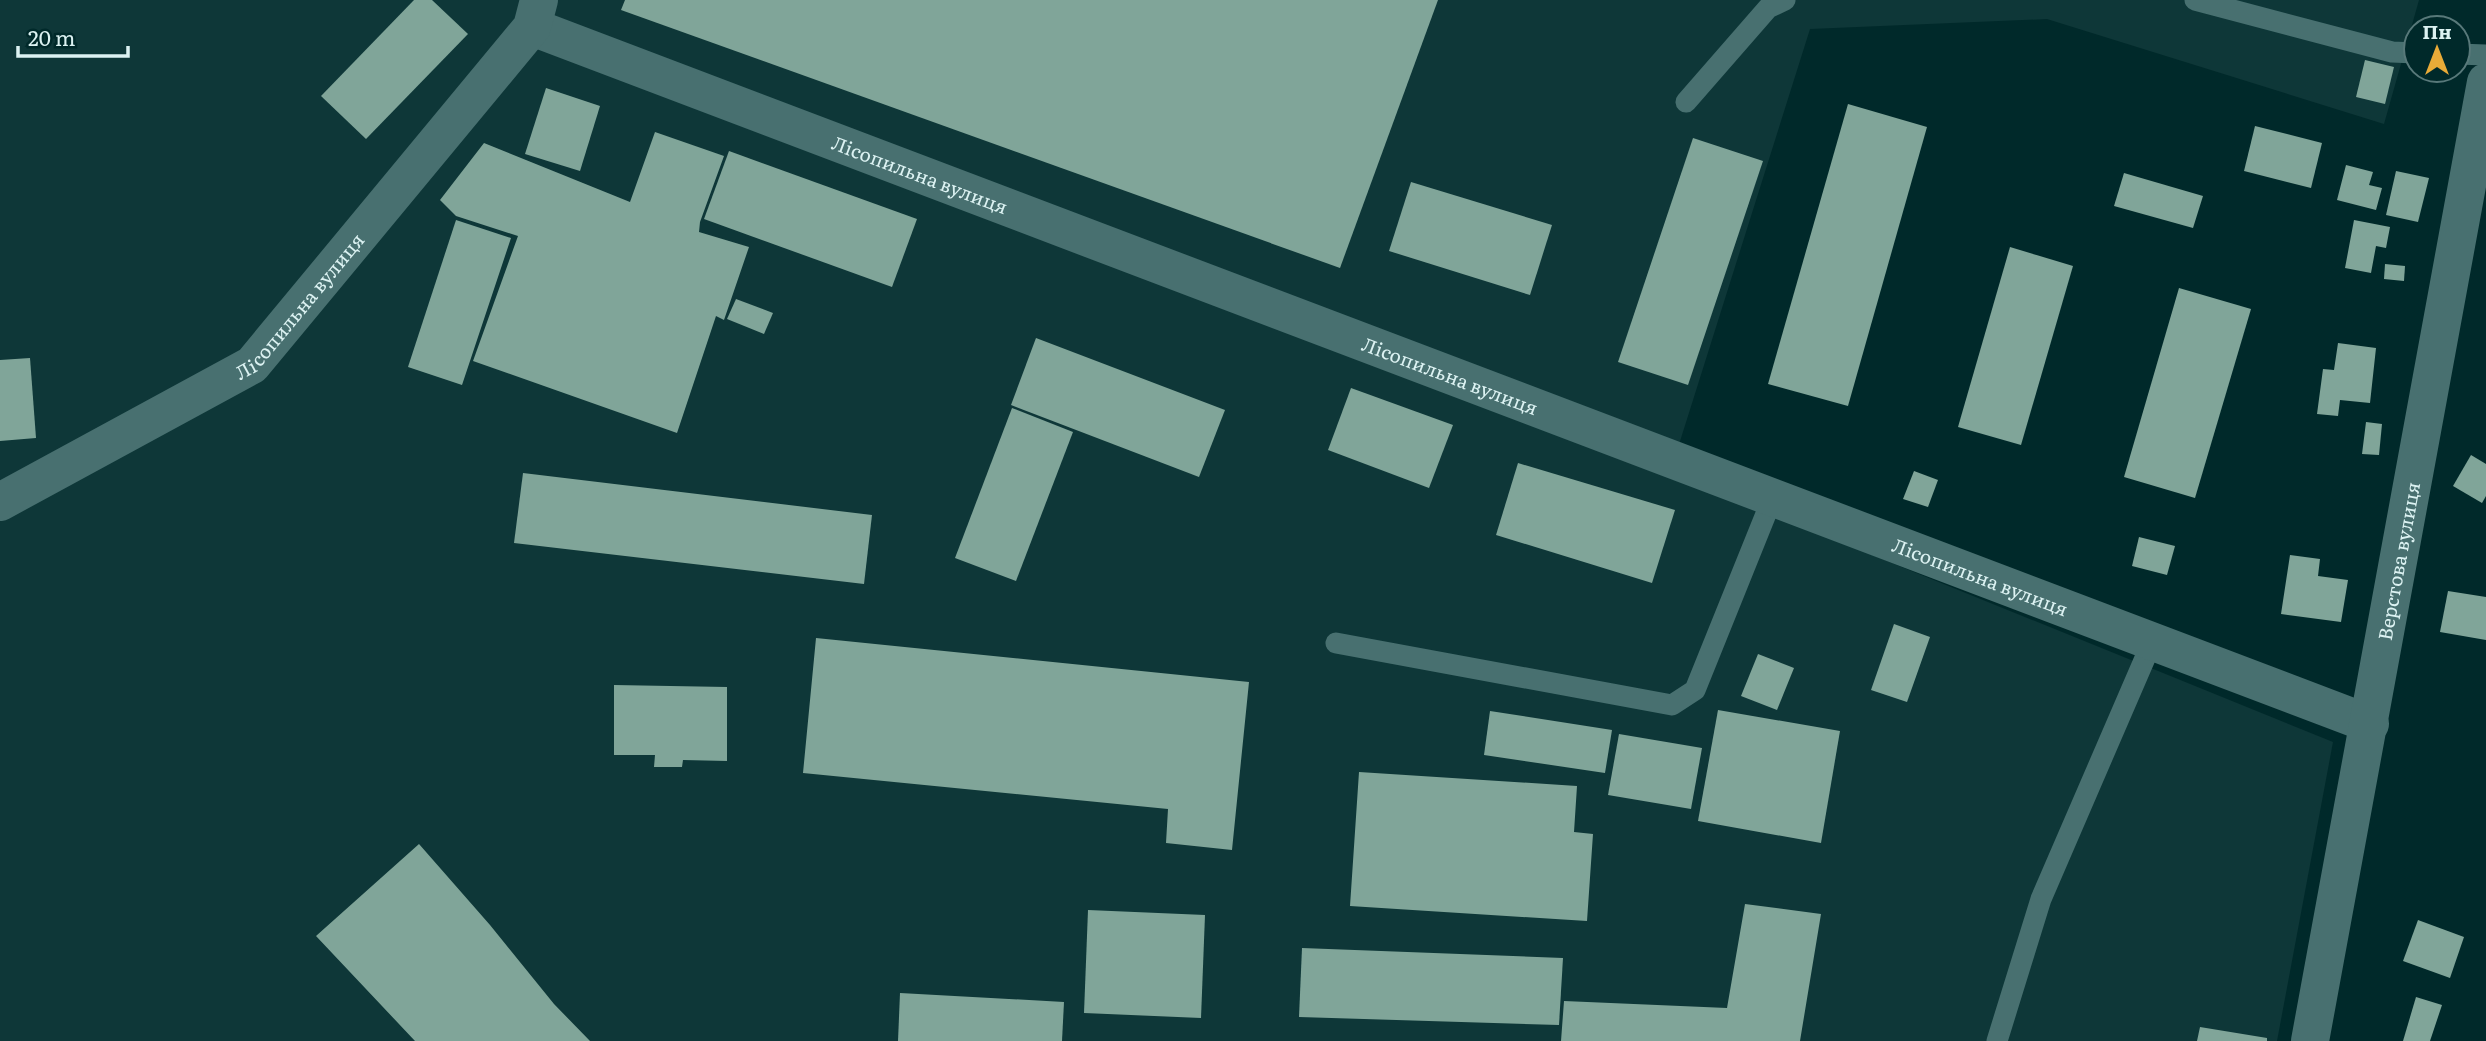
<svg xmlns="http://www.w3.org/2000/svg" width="2486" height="1041" font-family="Literata,serif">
  <rect width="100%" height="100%" fill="#00292a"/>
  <path fill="#0e3738" d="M 0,0 L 2419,0 L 2384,124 L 2047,19 L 1810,29 L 1670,473 L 2333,742 L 2277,1041 L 0,1041 Z"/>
  <g fill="#80a599">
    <path d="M 414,0 L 432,0 L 468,34 L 366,139 L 321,96 Z"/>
    <path d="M 625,0 L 1438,0 L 1340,268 L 621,10 Z"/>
    <path d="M 2365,60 L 2394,67 L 2385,104 L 2356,97 Z"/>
    <path d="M 546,88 L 600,106 L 580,171 L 525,154 Z"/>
    <path d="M 1848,104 L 1927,127 L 1848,406 L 1768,384 Z"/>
    <path d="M 2255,126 L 2322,143 L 2311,188 L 2244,171 Z"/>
    <path d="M 655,132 L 724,156 L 700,222 L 699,232 L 749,247 L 724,320 L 716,316 L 677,433 L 473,361 L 518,236 L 456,216 L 440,200 L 484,143 L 630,202 Z"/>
    <path d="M 1693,138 L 1763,161 L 1688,385 L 1618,362 Z"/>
    <path d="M 729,151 L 917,219 L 892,287 L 704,219 Z"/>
    <path d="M 2346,165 L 2373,172 L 2369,185 L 2382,188 L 2376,210 L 2337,200 Z"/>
    <path d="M 2396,171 L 2429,178 L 2418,222 L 2386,215 Z"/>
    <path d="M 2124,173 L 2203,196 L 2193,228 L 2114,206 Z"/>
    <path d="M 1411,182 L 1552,225 L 1530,295 L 1389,251 Z"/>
    <path d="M 456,220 L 511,238 L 462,385 L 408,367 Z"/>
    <path d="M 2354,220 L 2390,227 L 2386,248 L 2376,246 L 2371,273 L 2345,268 Z"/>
    <path d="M 2010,247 L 2073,266 L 2021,445 L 1958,427 Z"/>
    <path d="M 2385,264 L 2405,266 L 2404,281 L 2384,279 Z"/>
    <path d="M 2179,288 L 2251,309 L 2195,498 L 2124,477 Z"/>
    <path d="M 736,299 L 773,313 L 764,334 L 727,319 Z"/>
    <path d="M 1036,338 L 1225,410 L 1199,477 L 1011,405 Z"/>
    <path d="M 2338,343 L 2376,348 L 2370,403 L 2340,400 L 2338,416 L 2317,414 L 2323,369 L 2334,370 Z"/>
    <path d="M 30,358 L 36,438 L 0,441 L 0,360 Z"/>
    <path d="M 1351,388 L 1453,425 L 1429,488 L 1328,450 Z"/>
    <path d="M 1012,408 L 1073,432 L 1016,581 L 955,558 Z"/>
    <path d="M 2366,422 L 2382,424 L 2379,455 L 2362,454 Z"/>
    <path d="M 2471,455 L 2486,464 L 2486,496 L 2482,503 L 2453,486 Z"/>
    <path d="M 1518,463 L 1675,510 L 1652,583 L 1496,535 Z"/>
    <path d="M 1914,471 L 1938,480 L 1928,507 L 1903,499 Z"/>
    <path d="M 523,473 L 872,515 L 864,584 L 514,543 Z"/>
    <path d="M 2139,537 L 2175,546 L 2167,575 L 2132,566 Z"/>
    <path d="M 2290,555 L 2320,559 L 2318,576 L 2348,580 L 2341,622 L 2281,614 Z"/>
    <path d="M 2448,591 L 2486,597 L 2486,640 L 2440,632 Z"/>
    <path d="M 1894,624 L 1930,637 L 1907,702 L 1871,690 Z"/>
    <path d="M 816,638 L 1249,682 L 1232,850 L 1166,843 L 1168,809 L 803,773 Z"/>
    <path d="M 1758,654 L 1794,668 L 1777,710 L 1741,696 Z"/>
    <path d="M 614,685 L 727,687 L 727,761 L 683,760 L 682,767 L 654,767 L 655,755 L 614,755 Z"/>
    <path d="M 1718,710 L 1840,731 L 1821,843 L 1698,821 Z"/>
    <path d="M 1490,711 L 1612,730 L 1605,773 L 1484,755 Z"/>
    <path d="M 1619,734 L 1702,748 L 1691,809 L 1608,795 Z"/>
    <path d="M 1359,772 L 1577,786 L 1574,832 L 1593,834 L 1587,921 L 1350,906 Z"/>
    <path d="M 419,844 L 490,925 L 554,1004 L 590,1041 L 415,1041 L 316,936 Z"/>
    <path d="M 1745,904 L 1821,914 L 1800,1041 L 1561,1041 L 1564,1001 L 1727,1008 Z"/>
    <path d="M 1088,910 L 1205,915 L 1201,1018 L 1084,1013 Z"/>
    <path d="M 2418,920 L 2464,937 L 2450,978 L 2403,961 Z"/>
    <path d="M 1302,948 L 1563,958 L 1559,1025 L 1299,1017 Z"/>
    <path d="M 900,993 L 1064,1002 L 1062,1041 L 898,1041 Z"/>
    <path d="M 2416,997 L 2442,1005 L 2430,1041 L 2403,1041 Z"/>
    <path d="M 2200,1027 L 2267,1038 L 2267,1041 L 2197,1041 Z"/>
  </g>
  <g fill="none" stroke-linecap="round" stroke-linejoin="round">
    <g stroke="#487070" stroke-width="21">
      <path d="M 2195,0 L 2392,52 L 2416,53"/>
      <path d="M 2458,54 L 2486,55"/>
      <path d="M 1686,102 L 1768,8 L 1785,0"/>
      <path d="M 1336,643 L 1672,705 L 1695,690 L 1772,499"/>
      <path d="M 1997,1041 L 2041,899 L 2152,642"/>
    </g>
    <g stroke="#487070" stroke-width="38">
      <path id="s1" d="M 532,27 L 2370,724"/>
      <path id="s2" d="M 0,502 L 252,365 L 532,27 L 539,0"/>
      <path id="s3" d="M 2310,1041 L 2486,82"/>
    </g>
  </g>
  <g text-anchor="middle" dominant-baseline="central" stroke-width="7" stroke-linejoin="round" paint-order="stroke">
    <g font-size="19" fill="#dcf2f2" stroke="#00292a">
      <text stroke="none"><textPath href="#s1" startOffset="415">Лісопильна вулиця</textPath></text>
      <text stroke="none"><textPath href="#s2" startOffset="362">Лісопильна вулиця</textPath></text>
      <text stroke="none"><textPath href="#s1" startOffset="982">Лісопильна вулиця</textPath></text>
      <text stroke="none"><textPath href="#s3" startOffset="488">Верстова вулиця</textPath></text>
      <text stroke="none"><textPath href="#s1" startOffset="1549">Лісопильна вулиця</textPath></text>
    </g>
  </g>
  <g transform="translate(2437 49)"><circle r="33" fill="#00292a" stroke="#58797a" stroke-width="2"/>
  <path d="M0-5L12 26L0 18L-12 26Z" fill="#e9ab38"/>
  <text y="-10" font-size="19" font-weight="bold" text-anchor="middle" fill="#dcf2f2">Пн</text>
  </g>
  <path d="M18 46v10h110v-10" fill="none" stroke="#dcf2f2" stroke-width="3.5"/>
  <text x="28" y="46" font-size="21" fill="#dcf2f2" stroke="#00292a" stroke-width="5" paint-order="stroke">20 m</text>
</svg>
